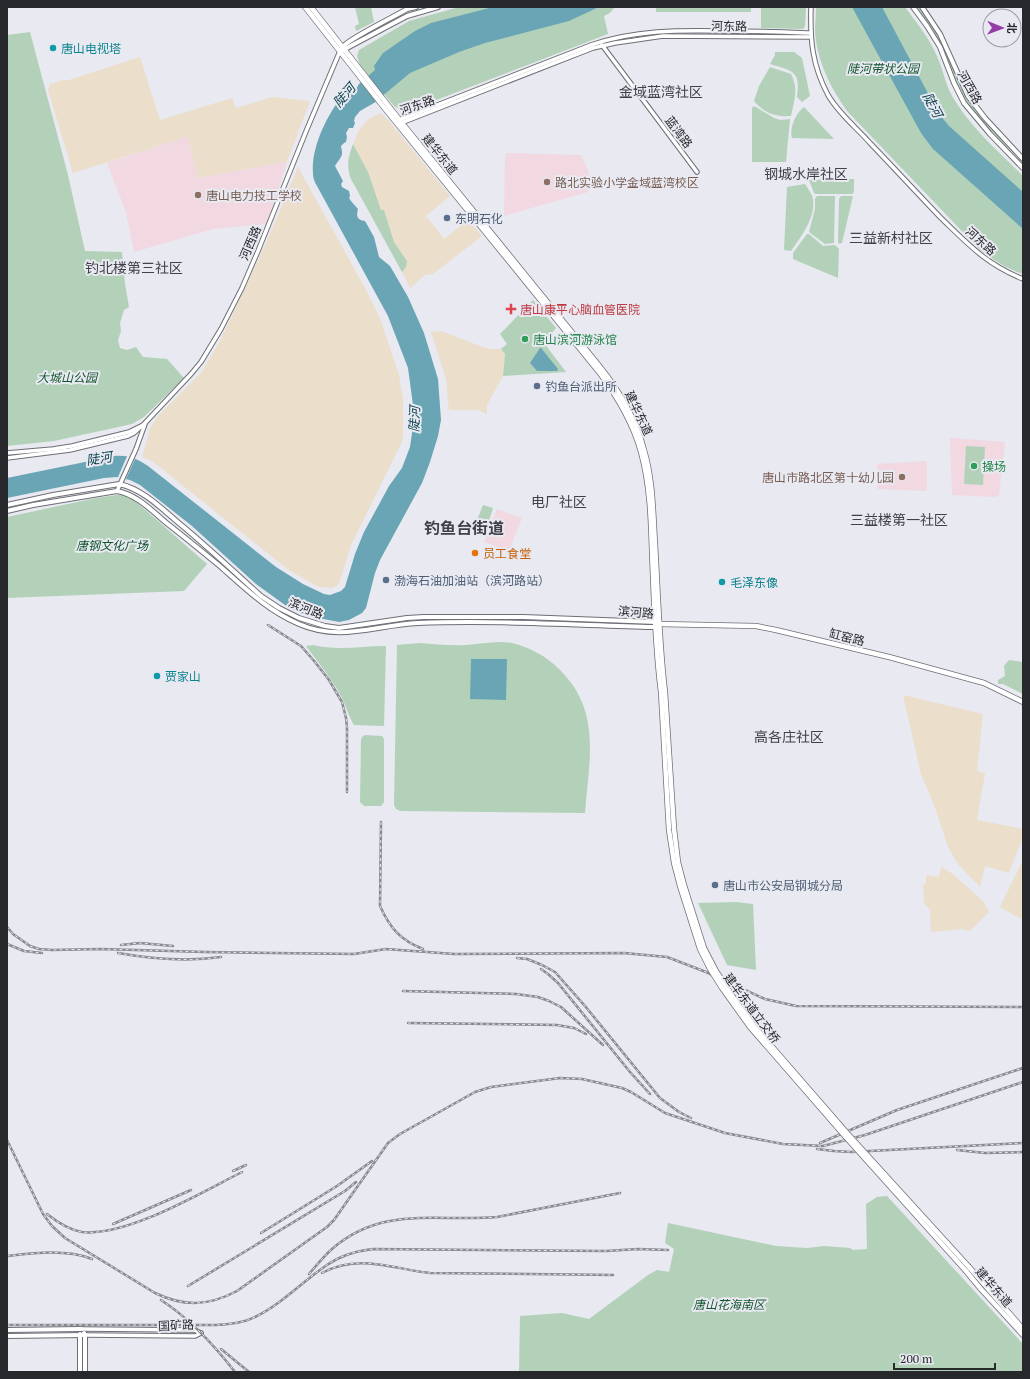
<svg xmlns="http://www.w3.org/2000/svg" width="1030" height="1379" font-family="'PT Serif','Noto Sans SC',serif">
  <rect width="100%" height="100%" fill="#e8e9f1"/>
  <g fill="#ebdeca">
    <path d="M 140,57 L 160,120 L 232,98 L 236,108 L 272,97 L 310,101 L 287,162 L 198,178 L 187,137 L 73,173 L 48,90 L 50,84 L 63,80 L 69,80 Z"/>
    <path d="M 381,113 L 388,120 L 450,196 L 426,216 L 444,239 L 468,220 L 482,236 L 433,274 L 425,275 L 410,288 L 402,272 L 406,267 L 407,261 L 394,242 L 384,210 L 381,211 L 368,172 L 353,144 L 359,130 L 369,119 Z"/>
    <path d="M 298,167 L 366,290 L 381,321 L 399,375 L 403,399 L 403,435 L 402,442 L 351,545 L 340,581 L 338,585 L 332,588 L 319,587 L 290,571 L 152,461 L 142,457 L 150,429 L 157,417 L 201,373 L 220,341 L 267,241 Z"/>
    <path d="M 441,331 L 488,349 L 501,349 L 505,354 L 503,376 L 487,405 L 487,414 L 478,410 L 449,410 L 446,379 L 431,332 Z"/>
    <path d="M 903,695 L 983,714 L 977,771 L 985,773 L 977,820 L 1023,829 L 1023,837 L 1009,873 L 985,866 L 980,887 L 958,864 L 948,847 L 936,810 L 921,774 Z"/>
    <path d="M 1022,862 L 1023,863 L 1023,920 L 1000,907 Z"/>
    <path d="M 942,867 L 954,875 L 983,901 L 989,912 L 970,931 L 962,929 L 931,932 L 930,910 L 924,903 L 923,885 L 926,883 L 926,875 L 939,877 L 941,868 Z"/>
  </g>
  <g fill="#f1d8e1">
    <path d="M 187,137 L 198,178 L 287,162 L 267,224 L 213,229 L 134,252 L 126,212 L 107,163 Z"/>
    <path d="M 507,153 L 581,155 L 589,172 L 588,192 L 504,216 L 505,157 Z"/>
    <path d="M 950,438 L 1005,442 L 999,495 L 996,497 L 952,495 Z"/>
    <path d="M 927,461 L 927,491 L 877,489 L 877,464 Z"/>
    <path d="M 497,509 L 522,518 L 509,551 L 484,542 Z"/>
  </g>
  <g fill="#b2d1b8">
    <path d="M 355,7 L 371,7 L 374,22 L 356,31 L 355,26 L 359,24 Z"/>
    <path d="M 459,7 L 615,7 L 610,13 L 604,16 L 608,34 L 405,112 L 394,106 L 360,65 L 357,56 L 359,50 L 409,21 Z"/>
    <rect x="656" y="7" width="95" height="5"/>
    <path d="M 761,7 L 806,7 L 805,26 L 803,29 L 761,28 Z"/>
    <path d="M 816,7 L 905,7 C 917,23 929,38 937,56 C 943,69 945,83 952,96 C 970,127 998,151 1023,176 L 1023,274 C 1007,269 992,259 979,249 L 847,111 C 832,90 820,67 816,41 C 814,30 816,18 816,7 Z"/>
    <path d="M 916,7 L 918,7 C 928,20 938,33 945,48 C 952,63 956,79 964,94 C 975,113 993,129 1007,146 L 1007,147 L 1005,147 L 972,109 L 961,93 L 954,78 L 941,46 L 933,30 Z"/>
    <path d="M 30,32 L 68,175 L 85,251 L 122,252 L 125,284 L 129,307 L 124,310 L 120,323 L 121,331 L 118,340 L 120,348 L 127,350 L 136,347 L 143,357 L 167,359 L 184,378 L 144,417 L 132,424 L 54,441 L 7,446 L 7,35 Z"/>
    <path d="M 775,52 L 794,52 L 802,58 L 810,96 L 802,102 L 797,97 C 801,70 792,71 770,64 L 775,55 Z"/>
    <path d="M 770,67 L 791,74 C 799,89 794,101 791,116 C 776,117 764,113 754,101 L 759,86 Z"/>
    <path d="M 754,106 L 774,118 L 780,120 L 790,119 L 786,162 L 752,162 L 752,108 Z"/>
    <path d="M 804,107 L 834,139 L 792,138 C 789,128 796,113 804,107 Z"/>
    <path d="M 353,144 L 368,172 L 381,210 L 384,210 L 394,242 L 407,261 L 406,267 L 402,272 L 351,179 C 346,166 348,157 353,144 Z"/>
    <path d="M 854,179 L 854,190 L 853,194 L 816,194 L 814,193 L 809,180 Z"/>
    <path d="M 805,184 C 808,189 812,194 813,199 C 816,217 801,237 791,251 L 784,250 L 787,187 Z"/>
    <path d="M 817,196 L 835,196 L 834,243 L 825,244 L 809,232 L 815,209 L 815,199 Z"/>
    <path d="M 841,196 L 853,196 L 842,243 L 839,244 L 838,242 L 839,199 Z"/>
    <path d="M 807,234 L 809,234 L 823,246 L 835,245 L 839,249 L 838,278 L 793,259 L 793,253 Z"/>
    <path d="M 533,300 L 556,328 L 544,343 L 566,372 L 503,376 L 505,354 L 501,349 L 507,344 L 500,334 Z"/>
    <path d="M 966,446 L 985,447 L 983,485 L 964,484 Z"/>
    <path d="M 117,495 L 124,495 L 134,500 L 207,564 L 184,591 L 7,598 L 7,517 L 96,498 Z"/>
    <path d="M 483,505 L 493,508 L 487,527 L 476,523 Z"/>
    <path d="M 420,643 C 435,644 451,646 466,645 C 480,644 497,640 512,643 C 529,647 546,656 559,669 C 602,711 589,759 585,813 L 400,811 L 396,809 L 394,805 L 397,645 Z"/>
    <path d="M 313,645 C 337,651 361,646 386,646 L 384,726 L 354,725 C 348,715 346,705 341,696 C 331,678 318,662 306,646 Z"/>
    <path d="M 1009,660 L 1023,662 L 1023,694 L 1003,684 L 998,684 L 998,680 L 1005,676 L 1004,666 Z"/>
    <path d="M 365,735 L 382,736 L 384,739 L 384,802 L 381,806 L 364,806 L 360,802 L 361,740 L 362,737 Z"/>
    <path d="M 736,902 L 753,904 L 756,970 L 727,965 L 698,903 Z"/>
    <path d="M 887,1196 L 1023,1344 L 1023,1372 L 519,1372 L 520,1316 L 562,1313 L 589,1319 L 648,1275 L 657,1270 L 669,1272 L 674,1249 L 665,1243 L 668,1223 L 776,1246 L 807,1248 L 824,1246 L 850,1248 L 853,1250 L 867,1249 L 866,1204 L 877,1197 Z"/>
  </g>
  <g fill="#69a5b5">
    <path d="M 493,7 L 599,7 L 569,21 L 485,43 L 459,52 L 410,73 L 374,103 L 360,111 L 355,117 L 354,121 L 355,123 L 353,128 L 349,128 L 346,133 L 347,137 L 346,142 L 344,143 L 341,146 C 341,148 342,150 342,152 C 343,156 337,162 335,166 L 343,181 L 341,184 L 342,187 L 349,191 L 350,196 L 349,198 C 351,202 355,205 358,209 C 356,216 357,220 365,221 L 374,237 L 379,257 L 390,266 L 408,297 L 424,333 L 438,379 L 441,420 L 438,436 L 430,462 L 422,483 L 380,560 L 375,573 L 366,608 L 362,613 L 349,620 L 339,622 L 308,616 L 285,605 L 256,584 L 192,526 L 140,485 L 130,480 L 117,477 L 104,478 L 7,498 L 7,478 L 114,456 C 129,455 136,458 148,466 L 276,567 L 303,584 L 324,594 L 330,595 L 341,591 L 345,587 L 355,554 L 364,532 L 389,486 L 402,468 L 410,447 L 414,420 L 413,405 L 408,368 L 388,316 L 317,186 C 315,183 313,178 313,174 C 311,150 324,122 337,103 L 341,103 L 356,89 L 359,84 L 375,70 L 374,66 L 383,53 L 415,31 L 431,23 Z"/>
    <path d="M 852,7 L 882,7 L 939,114 L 949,126 L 1023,192 L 1023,229 L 933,149 L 921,133 Z"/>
    <path d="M 540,348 L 541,348 L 558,369 L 557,371 L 537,371 L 530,363 Z"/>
    <path d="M 471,659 L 507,659 L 506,700 L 470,699 Z"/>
  </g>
  <path fill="#e8e9f1" d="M 128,454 L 136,457 L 125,481 L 118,477 Z"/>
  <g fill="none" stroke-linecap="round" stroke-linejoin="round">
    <g stroke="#6e6f76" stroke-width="5.5">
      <g id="tertiary">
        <path d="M 811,7 C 810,40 812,65 828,95 C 839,114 856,127 870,143 C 894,168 917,193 941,218 C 969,245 986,264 1023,279"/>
        <path d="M 602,45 L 697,172"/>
        <path d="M 399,120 L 591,45 C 634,30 679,30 724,31 C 753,31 781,32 810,33"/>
        <path d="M 401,123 L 593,48 L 615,43 L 663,36 L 810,37"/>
        <path d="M 7,453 L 53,449 L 72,446 L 129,432 L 141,426"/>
        <path d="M 7,458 L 70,450 L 128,436 L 134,433 L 145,423 L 191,374 L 201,362 L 221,329 L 242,288 L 258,251 L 307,129 L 340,51"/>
        <path d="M 117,491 L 136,449 L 145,424"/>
        <path d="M 81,1329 L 194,1330 L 201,1333"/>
        <path d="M 85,1335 L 195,1336 L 201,1333"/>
      </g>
    </g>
    <g stroke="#6e6f76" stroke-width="6">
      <g id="secondary">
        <path d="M 913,7 L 927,26 L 940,47 L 954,83 L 964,103 L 990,134 L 1023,168"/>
        <path d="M 922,7 L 940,34 L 968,96 L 985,118 L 1023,159"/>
        <path d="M 341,49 C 344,41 396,16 407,9 L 416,7"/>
        <path d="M 343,50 L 407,16 L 438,7"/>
        <path d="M 7,505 L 53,495 L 119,484 C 143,489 162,509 180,524 C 208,547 234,572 261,596 L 279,608 L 299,618 L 325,626 L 339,628 L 407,618 L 424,617 L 523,617 L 656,622"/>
        <path d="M 7,511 L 33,505 L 117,491 C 138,495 153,512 169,525 C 187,539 204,553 221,567 C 246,589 267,610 299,624 C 340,642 375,625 418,623 C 496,620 575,625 653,627 L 657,626"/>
        <path d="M 7,1330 L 81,1329"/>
        <path d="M 84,1333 L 85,1335 L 85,1372"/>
        <path d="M 7,1336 L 85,1335"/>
        <path d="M 80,1372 L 80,1334"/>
      </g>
    </g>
    <g stroke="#6e6f76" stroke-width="6">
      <g id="primary">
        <path d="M 305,7 L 382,105 L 599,372 C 617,396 633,423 641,452 C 650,485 651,519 652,552 C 654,599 655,646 661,692"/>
        <path d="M 311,7 L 402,123 L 600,367 C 620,392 636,419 644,450 C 653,480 653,512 655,544 C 658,593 659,643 665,692"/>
        <path d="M 659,624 L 756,626 L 776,630 L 889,657 L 984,683 L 1023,702"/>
        <path d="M 969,1267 L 1023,1329"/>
        <path d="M 966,1271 L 980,1288 L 1023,1335"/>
      </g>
    </g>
    <use href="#tertiary" stroke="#fff" stroke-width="3.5"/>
    <use href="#secondary" stroke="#fff" stroke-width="4"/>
    <use href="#primary" stroke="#fff" stroke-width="4.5"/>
    <g stroke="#898a8f" stroke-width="2.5">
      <g id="rail">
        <path d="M 268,625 L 301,646 L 315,662 L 329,680 L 342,702 L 346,718 L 347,727 L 347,792"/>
        <path d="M 381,822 L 380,906 C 390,928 400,940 423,949"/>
        <path d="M 7,927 L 13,934 L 30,946 L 39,949 L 52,950 L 101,949 L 205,952 L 354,954 L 386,949 L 454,954 L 624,953 L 667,957 L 706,972 L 765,999 L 796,1006 L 1023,1007"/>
        <path d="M 7,944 L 24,951 L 42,953"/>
        <path d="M 121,945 L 140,943 L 173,946"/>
        <path d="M 118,953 C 152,959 187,962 221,957"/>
        <path d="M 517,958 L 527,959 L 542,965 L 555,972 L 585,1006 L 660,1098 L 679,1112 L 691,1118"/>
        <path d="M 541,969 L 548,974 L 558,983 L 630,1072 L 650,1094"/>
        <path d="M 403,991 L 516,994 L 538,997 L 549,1001 L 561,1007 L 603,1045"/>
        <path d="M 408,1023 L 557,1025 L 574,1028 L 586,1034"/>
        <path d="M 7,1140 L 43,1214 L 52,1226 L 65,1238 L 155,1293 C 184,1307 209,1306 237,1291 L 327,1227 L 334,1220 L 388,1143 L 400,1134 L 475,1092 L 491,1087 L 560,1078 L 582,1079 L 622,1088 L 631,1092 L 665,1113 L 725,1133 L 783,1144 L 823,1146 L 865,1135 L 1023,1082"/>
        <path d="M 820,1143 L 897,1110 L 1023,1068"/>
        <path d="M 817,1149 L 834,1151 L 851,1152 L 1023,1143"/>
        <path d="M 957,1150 L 985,1153 L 1023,1152"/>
        <path d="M 233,1171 L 246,1165"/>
        <path d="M 47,1214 C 57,1222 69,1230 82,1232 C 127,1237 202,1192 242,1172"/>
        <path d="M 113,1224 L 191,1190"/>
        <path d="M 261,1233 L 337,1186 L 372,1161"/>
        <path d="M 7,1256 C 34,1253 66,1249 92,1259"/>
        <path d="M 322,1273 C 358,1253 393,1269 430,1273 L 613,1275"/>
        <path d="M 309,1274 C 316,1266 323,1257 332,1249 C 383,1205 437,1222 497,1217 L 620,1193"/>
        <path d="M 188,1286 L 345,1191 L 356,1182"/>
        <path d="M 161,1300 C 189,1318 214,1345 235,1372"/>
        <path d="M 7,1325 L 217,1325 C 229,1324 244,1323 255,1317 C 282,1304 303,1281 327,1265 C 341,1255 357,1251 373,1249 L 606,1251 L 638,1249 L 668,1250"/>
        <path d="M 221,1349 L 249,1372"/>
      </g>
    </g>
    <use href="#rail" stroke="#e8e9f1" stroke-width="1" stroke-dasharray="3" stroke-linecap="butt"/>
    <g stroke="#6e6f76" stroke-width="6" stroke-linecap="butt">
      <g id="primary-bridge">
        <path d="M 661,692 L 669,830 L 674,863 L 680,886 L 700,949 L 710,969 L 722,988 L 750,1027 L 844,1135 L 966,1271"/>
        <path d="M 665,692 L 674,829 L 678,862 L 684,885 L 704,948 L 716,971 L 733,997 L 754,1026 L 847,1133 L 969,1267"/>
      </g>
    </g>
    <use href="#primary-bridge" stroke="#fff" stroke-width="4.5"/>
  </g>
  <g fill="#0f9aa8" stroke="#e8e9f1" stroke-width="1.5">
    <circle cx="53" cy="48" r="4"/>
    <circle cx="722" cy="582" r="4"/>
    <circle cx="157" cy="676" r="4"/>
  </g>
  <g fill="#8d6e63" stroke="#e8e9f1" stroke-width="1.5">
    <circle cx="547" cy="182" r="4"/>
    <circle cx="198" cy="195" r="4"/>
    <circle cx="902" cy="477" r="4"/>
  </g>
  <g fill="#5c6f8a" stroke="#e8e9f1" stroke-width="1.5">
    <circle cx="447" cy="218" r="4"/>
    <circle cx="537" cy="386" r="4"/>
    <circle cx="386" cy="580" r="4"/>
    <circle cx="715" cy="885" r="4"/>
  </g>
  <path fill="#e0444e" stroke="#e8e9f1" stroke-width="1.5" d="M509 303h4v4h4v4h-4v4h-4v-4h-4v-4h4z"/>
  <g fill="#2e9e5b" stroke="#e8e9f1" stroke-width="1.5">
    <circle cx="525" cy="339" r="4"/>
    <circle cx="974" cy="466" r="4"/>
  </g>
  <circle fill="#e8710a" stroke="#e8e9f1" stroke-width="1.5" cx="475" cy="553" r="4"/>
  <g text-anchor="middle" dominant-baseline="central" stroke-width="4" stroke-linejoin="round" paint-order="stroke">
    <g font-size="12" fill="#27282b" stroke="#e8e9f1">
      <text transform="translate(729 26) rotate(1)">河东路</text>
      <text transform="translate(970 87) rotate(61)">河西路</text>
      <text transform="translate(417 105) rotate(-19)">河东路</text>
      <text transform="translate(679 132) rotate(53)">蓝湾路</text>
      <text transform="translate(440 154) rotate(51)">建华东道</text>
      <text transform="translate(981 241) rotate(42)">河东路</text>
      <text transform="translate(250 243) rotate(-67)">河西路</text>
      <text transform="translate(639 413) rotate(65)">建华东道</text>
      <text transform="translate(306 608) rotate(22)">滨河路</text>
      <text transform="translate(636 612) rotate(5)">滨河路</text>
      <text transform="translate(847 637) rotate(14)">缸窑路</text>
      <text transform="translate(752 1008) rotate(53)">建华东道立交桥</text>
      <text transform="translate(994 1287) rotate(49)">建华东道</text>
      <text transform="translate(176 1325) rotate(-3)">国矿路</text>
    </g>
    <g font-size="12" fill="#0d838f" stroke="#e8e9f1" text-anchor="start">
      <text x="61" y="48">唐山电视塔</text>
      <text x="730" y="582">毛泽东像</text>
      <text x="165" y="676">贾家山</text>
    </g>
    <g font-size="12" font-style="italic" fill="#0f542b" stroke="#e8e9f1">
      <text x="883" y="68">陡河带状公园</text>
      <text x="67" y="377">大城山公园</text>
      <text x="112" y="545">唐钢文化广场</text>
      <text x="729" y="1304">唐山花海南区</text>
    </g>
    <g font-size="12" fill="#785e54" stroke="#e8e9f1" text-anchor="start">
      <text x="555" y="182">路北实验小学金域蓝湾校区</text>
      <text x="206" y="195">唐山电力技工学校</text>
      <text x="894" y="477" text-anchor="end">唐山市路北区第十幼儿园</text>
    </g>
    <g font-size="12" fill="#4e5e75" stroke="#e8e9f1" text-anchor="start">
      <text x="455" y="218">东明石化</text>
      <text x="545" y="386">钓鱼台派出所</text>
      <text x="394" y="580">渤海石油加油站（滨河路站）</text>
      <text x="723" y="885">唐山市公安局钢城分局</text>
    </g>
    <g font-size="12" fill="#be3a42" stroke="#e8e9f1" text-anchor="start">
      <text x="520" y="309">唐山康平心脑血管医院</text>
    </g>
    <g font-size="12" fill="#27864d" stroke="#e8e9f1" text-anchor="start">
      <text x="533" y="339">唐山滨河游泳馆</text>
      <text x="982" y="466">操场</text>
    </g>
    <g font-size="12" fill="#c56008" stroke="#e8e9f1" text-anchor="start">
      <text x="483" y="553">员工食堂</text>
    </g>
    <g font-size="13" font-style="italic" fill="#0b424f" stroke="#e8e9f1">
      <text transform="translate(344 95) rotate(-49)">陡河</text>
      <text transform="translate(933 105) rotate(62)">陡河</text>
      <text transform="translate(414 419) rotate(-88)">陡河</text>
      <text transform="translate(99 458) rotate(-9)">陡河</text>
    </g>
    <g font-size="14" fill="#414248" stroke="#e8e9f1">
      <text x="661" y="91">金域蓝湾社区</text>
      <text x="806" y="173">钢城水岸社区</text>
      <text x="891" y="237">三益新村社区</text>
      <text x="134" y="267">钓北楼第三社区</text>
      <text x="559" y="501">电厂社区</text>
      <text x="899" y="519">三益楼第一社区</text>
      <text x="789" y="736">高各庄社区</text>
    </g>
    <g font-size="16" font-weight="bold" fill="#414248" stroke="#e8e9f1">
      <text x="464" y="528">钓鱼台街道</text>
    </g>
  </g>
  <rect width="1030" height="1379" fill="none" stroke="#27282b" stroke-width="16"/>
  <g transform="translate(1002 28) rotate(91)"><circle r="19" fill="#e8e9f1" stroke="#9b9ca2"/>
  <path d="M0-3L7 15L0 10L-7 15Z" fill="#963ca7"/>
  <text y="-6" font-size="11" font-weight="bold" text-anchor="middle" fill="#27282b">北</text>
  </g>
  <path d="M894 1363v6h101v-6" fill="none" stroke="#27282b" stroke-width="2"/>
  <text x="900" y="1363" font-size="12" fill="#27282b" stroke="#e8e9f1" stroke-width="3" paint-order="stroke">200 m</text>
</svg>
